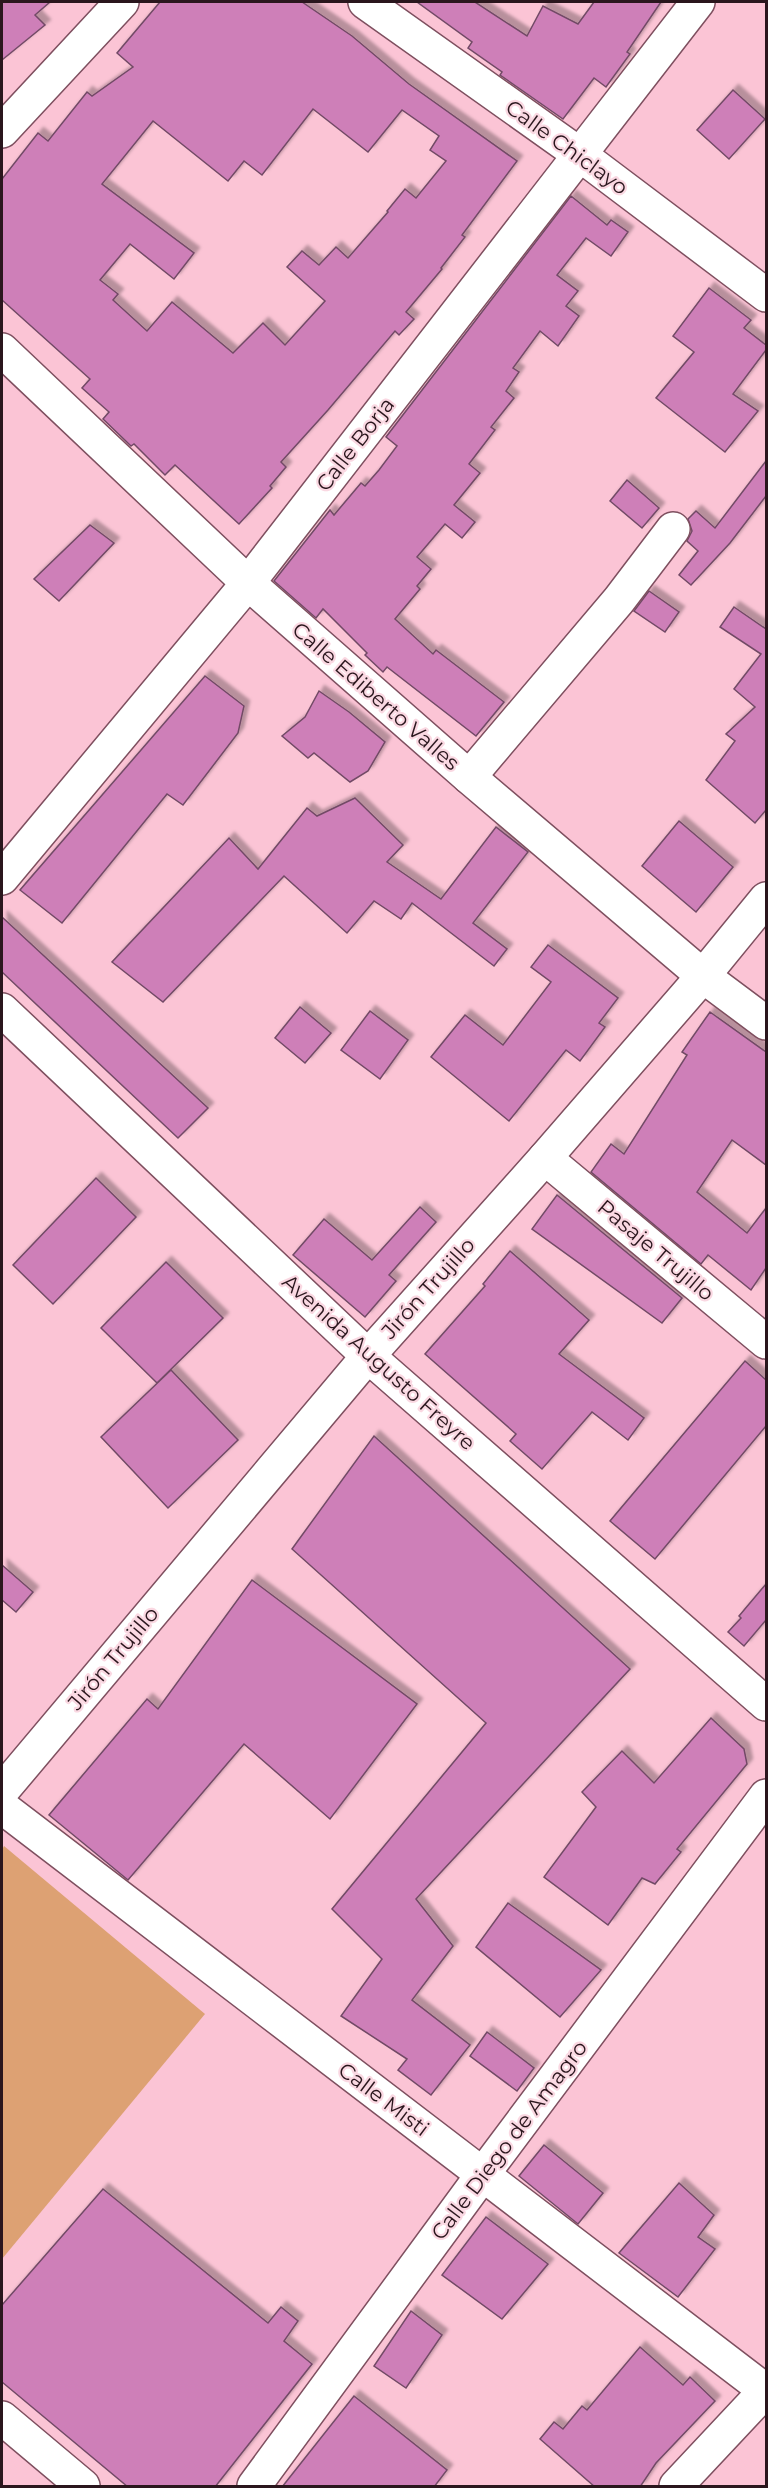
<svg xmlns="http://www.w3.org/2000/svg" width="768" height="2488" font-family="Montserrat,sans-serif">
  <defs>
    <filter id="shadow"><feDropShadow dx="5.5" dy="-5.5" stdDeviation="1.5" flood-color="#0004"/></filter>
  </defs>
  <rect width="100%" height="100%" fill="#fbc4d5"/>
  <path fill="#dda173" d="M 4,1846 L 205,2014 L 2,2259 L 2,1850 Z"/>
  <g fill="#ce7fb8" stroke="#724a66" stroke-width="1.5" fill-rule="evenodd" filter="url(#shadow)">
    <path d="M 2,2 L 50,2 L 35,15 L 45,25 L 2,60 Z"/>
    <path d="M 160,2 L 302,2 L 352,36 L 409,84 L 517,161 L 462,235 L 465,237 L 441,268 L 442,269 L 406,312 L 414,319 L 399,335 L 395,331 L 328,410 L 281,462 L 286,467 L 270,486 L 272,488 L 239,524 L 175,465 L 165,475 L 134,444 L 131,446 L 103,419 L 109,412 L 82,388 L 90,379 L 2,300 L 2,179 L 38,133 L 48,141 L 87,92 L 92,96 L 133,67 L 117,53 ZM 313,109 L 368,152 L 402,110 L 439,136 L 430,150 L 446,161 L 416,198 L 405,189 L 387,211 L 388,212 L 348,258 L 336,247 L 319,265 L 302,251 L 287,267 L 325,301 L 285,345 L 263,323 L 233,353 L 172,302 L 147,331 L 113,300 L 118,294 L 100,280 L 130,244 L 174,279 L 194,253 L 102,184 L 153,121 L 228,181 L 244,161 L 262,175 Z"/>
    <path d="M 417,2 L 475,2 L 527,36 L 543,6 L 578,24 L 594,2 L 661,2 L 627,52 L 630,54 L 606,87 L 594,78 L 563,119 L 500,75 L 502,72 L 468,48 L 472,42 Z"/>
    <path d="M 733,90 L 765,119 L 729,159 L 697,130 Z"/>
    <path d="M 571,196 L 607,225 L 611,220 L 628,232 L 611,256 L 586,238 L 557,275 L 578,291 L 566,306 L 579,316 L 558,346 L 540,331 L 513,368 L 519,372 L 506,391 L 514,398 L 491,427 L 495,430 L 469,464 L 480,473 L 454,505 L 475,522 L 462,538 L 445,524 L 417,557 L 431,569 L 417,586 L 420,589 L 395,619 L 433,654 L 436,650 L 504,702 L 476,736 L 387,667 L 383,672 L 365,655 L 367,653 L 323,609 L 316,618 L 274,581 L 330,510 L 334,515 L 361,483 L 365,486 L 379,470 L 397,446 L 386,437 Z"/>
    <path d="M 709,288 L 751,320 L 744,328 L 766,345 L 766,350 L 733,394 L 758,411 L 725,452 L 656,398 L 694,352 L 673,336 Z"/>
    <path d="M 766,461 L 766,496 L 730,543 L 691,585 L 679,575 L 698,551 L 687,541 L 692,531 L 688,519 L 696,511 L 715,528 Z"/>
    <path d="M 627,480 L 659,508 L 642,528 L 610,501 Z"/>
    <path d="M 90,525 L 114,543 L 59,601 L 34,579 Z"/>
    <path d="M 649,591 L 679,612 L 665,632 L 634,611 Z"/>
    <path d="M 734,607 L 766,629 L 766,810 L 755,823 L 706,780 L 735,741 L 726,734 L 755,707 L 734,689 L 761,654 L 720,627 Z"/>
    <path d="M 205,676 L 244,706 L 238,733 L 183,805 L 167,794 L 62,923 L 20,890 Z"/>
    <path d="M 319,691 L 349,712 L 385,742 L 368,771 L 350,782 L 314,753 L 308,758 L 282,736 L 305,717 Z"/>
    <path d="M 355,798 L 403,845 L 387,862 L 441,899 L 496,827 L 528,852 L 473,923 L 507,949 L 494,966 L 412,903 L 401,919 L 374,901 L 347,933 L 284,876 L 163,1002 L 112,962 L 229,838 L 258,869 L 307,808 L 317,816 Z"/>
    <path d="M 679,821 L 733,867 L 696,912 L 642,866 Z"/>
    <path d="M 2,917 L 208,1108 L 178,1138 L 2,972 Z"/>
    <path d="M 548,945 L 618,998 L 599,1023 L 605,1027 L 580,1061 L 566,1050 L 509,1121 L 431,1057 L 465,1015 L 503,1045 L 551,982 L 531,967 Z"/>
    <path d="M 300,1007 L 331,1033 L 305,1063 L 275,1038 Z"/>
    <path d="M 370,1011 L 408,1040 L 380,1079 L 341,1050 Z"/>
    <path d="M 710,1012 L 766,1052 L 766,1165 L 732,1140 L 697,1192 L 747,1233 L 766,1208 L 766,1268 L 751,1290 L 708,1255 L 701,1264 L 591,1172 L 611,1144 L 624,1154 L 687,1055 L 682,1052 Z"/>
    <path d="M 96,1178 L 136,1217 L 53,1304 L 13,1265 Z"/>
    <path d="M 557,1195 L 682,1298 L 662,1323 L 532,1229 Z"/>
    <path d="M 420,1207 L 436,1222 L 389,1275 L 396,1281 L 365,1317 L 293,1255 L 324,1219 L 372,1260 Z"/>
    <path d="M 510,1251 L 589,1320 L 559,1354 L 644,1418 L 628,1440 L 592,1412 L 542,1469 L 510,1441 L 516,1434 L 425,1354 L 485,1286 L 483,1284 Z"/>
    <path d="M 166,1262 L 223,1318 L 157,1383 L 101,1328 Z"/>
    <path d="M 745,1361 L 766,1380 L 766,1426 L 655,1559 L 610,1521 Z"/>
    <path d="M 171,1370 L 238,1440 L 168,1508 L 101,1437 Z"/>
    <path d="M 374,1436 L 630,1669 L 416,1899 L 453,1946 L 412,2000 L 470,2045 L 431,2095 L 398,2070 L 407,2059 L 341,2016 L 382,1959 L 332,1909 L 486,1723 L 292,1549 Z"/>
    <path d="M 2,1565 L 33,1592 L 16,1612 L 2,1600 Z"/>
    <path d="M 252,1580 L 417,1704 L 330,1819 L 244,1744 L 128,1880 L 49,1815 L 147,1699 L 158,1709 Z"/>
    <path d="M 766,1584 L 766,1620 L 744,1646 L 728,1632 L 741,1618 L 739,1616 Z"/>
    <path d="M 711,1718 L 744,1749 L 747,1764 L 677,1849 L 681,1852 L 655,1884 L 642,1878 L 608,1925 L 544,1877 L 596,1807 L 582,1792 L 622,1751 L 654,1783 Z"/>
    <path d="M 508,1903 L 601,1970 L 560,2017 L 476,1947 Z"/>
    <path d="M 487,2032 L 534,2068 L 517,2091 L 470,2056 Z"/>
    <path d="M 544,2145 L 603,2193 L 578,2224 L 519,2176 Z"/>
    <path d="M 679,2183 L 714,2215 L 698,2237 L 715,2249 L 678,2297 L 619,2253 Z"/>
    <path d="M 103,2189 L 268,2323 L 281,2307 L 298,2321 L 284,2341 L 312,2364 L 215,2487 L 128,2487 L 2,2382 L 2,2305 Z"/>
    <path d="M 486,2217 L 548,2264 L 502,2319 L 442,2275 Z"/>
    <path d="M 411,2311 L 442,2335 L 406,2388 L 374,2366 Z"/>
    <path d="M 640,2347 L 683,2385 L 690,2377 L 715,2401 L 656,2463 L 640,2487 L 595,2487 L 540,2439 L 554,2422 L 563,2429 L 582,2406 L 587,2410 Z"/>
    <path d="M 354,2396 L 447,2470 L 434,2487 L 282,2487 Z"/>
  </g>
  <g fill="none" stroke-linecap="round" stroke-linejoin="round">
    <g stroke="#7e4f5f" stroke-width="36">
      <g id="minor">
        <path d="M 365,2 L 579,154 L 766,295"/>
        <path d="M 2,131 L 122,2"/>
        <path d="M 2,350 L 248,583 L 469,777 L 703,976 L 766,1023"/>
        <path d="M 469,777 L 619,600 L 673,529"/>
        <path d="M 2,878 L 248,583 L 698,2"/>
        <path d="M 545,1158 L 766,1342"/>
        <path d="M 2,1791 L 368,1356 L 545,1158 L 703,976 L 766,899"/>
        <path d="M 2,1807 L 766,2391"/>
        <path d="M 2,2418 L 83,2486"/>
        <path d="M 254,2486 L 483,2174 L 766,1796"/>
        <path d="M 676,2486 L 766,2390"/>
      </g>
    </g>
    <g stroke="#7e4f5f" stroke-width="36">
      <path id="major" d="M 2,1010 L 368,1356 L 766,1704"/>
    </g>
    <use href="#minor" stroke="#fff" stroke-width="33"/>
    <use href="#major" stroke="#fff" stroke-width="33"/>
  </g>
  <g text-anchor="middle" dominant-baseline="central" stroke-width="4.5" stroke-linejoin="round" paint-order="stroke">
    <g font-size="21" fill="#2a161d" stroke="#fad8e2">
      <text transform="translate(567 147) rotate(36)">Calle Chiclayo</text>
      <text transform="translate(355 444) rotate(-52)">Calle Borja</text>
      <text transform="translate(376 696) rotate(41)">Calle Ediberto Valles</text>
      <text transform="translate(656 1250) rotate(40)">Pasaje Trujillo</text>
      <text transform="translate(428 1288) rotate(-48)">Jirón Trujillo</text>
      <text transform="translate(379 1362) rotate(42)">Avenida Augusto Freyre</text>
      <text transform="translate(113 1658) rotate(-50)">Jirón Trujillo</text>
      <text transform="translate(384 2099) rotate(37)">Calle Misti</text>
      <text transform="translate(509 2140) rotate(-53)">Calle Diego de Amagro</text>
    </g>
  </g>
  <rect width="768" height="2488" fill="none" stroke="#2a161d" stroke-width="6"/>
</svg>
